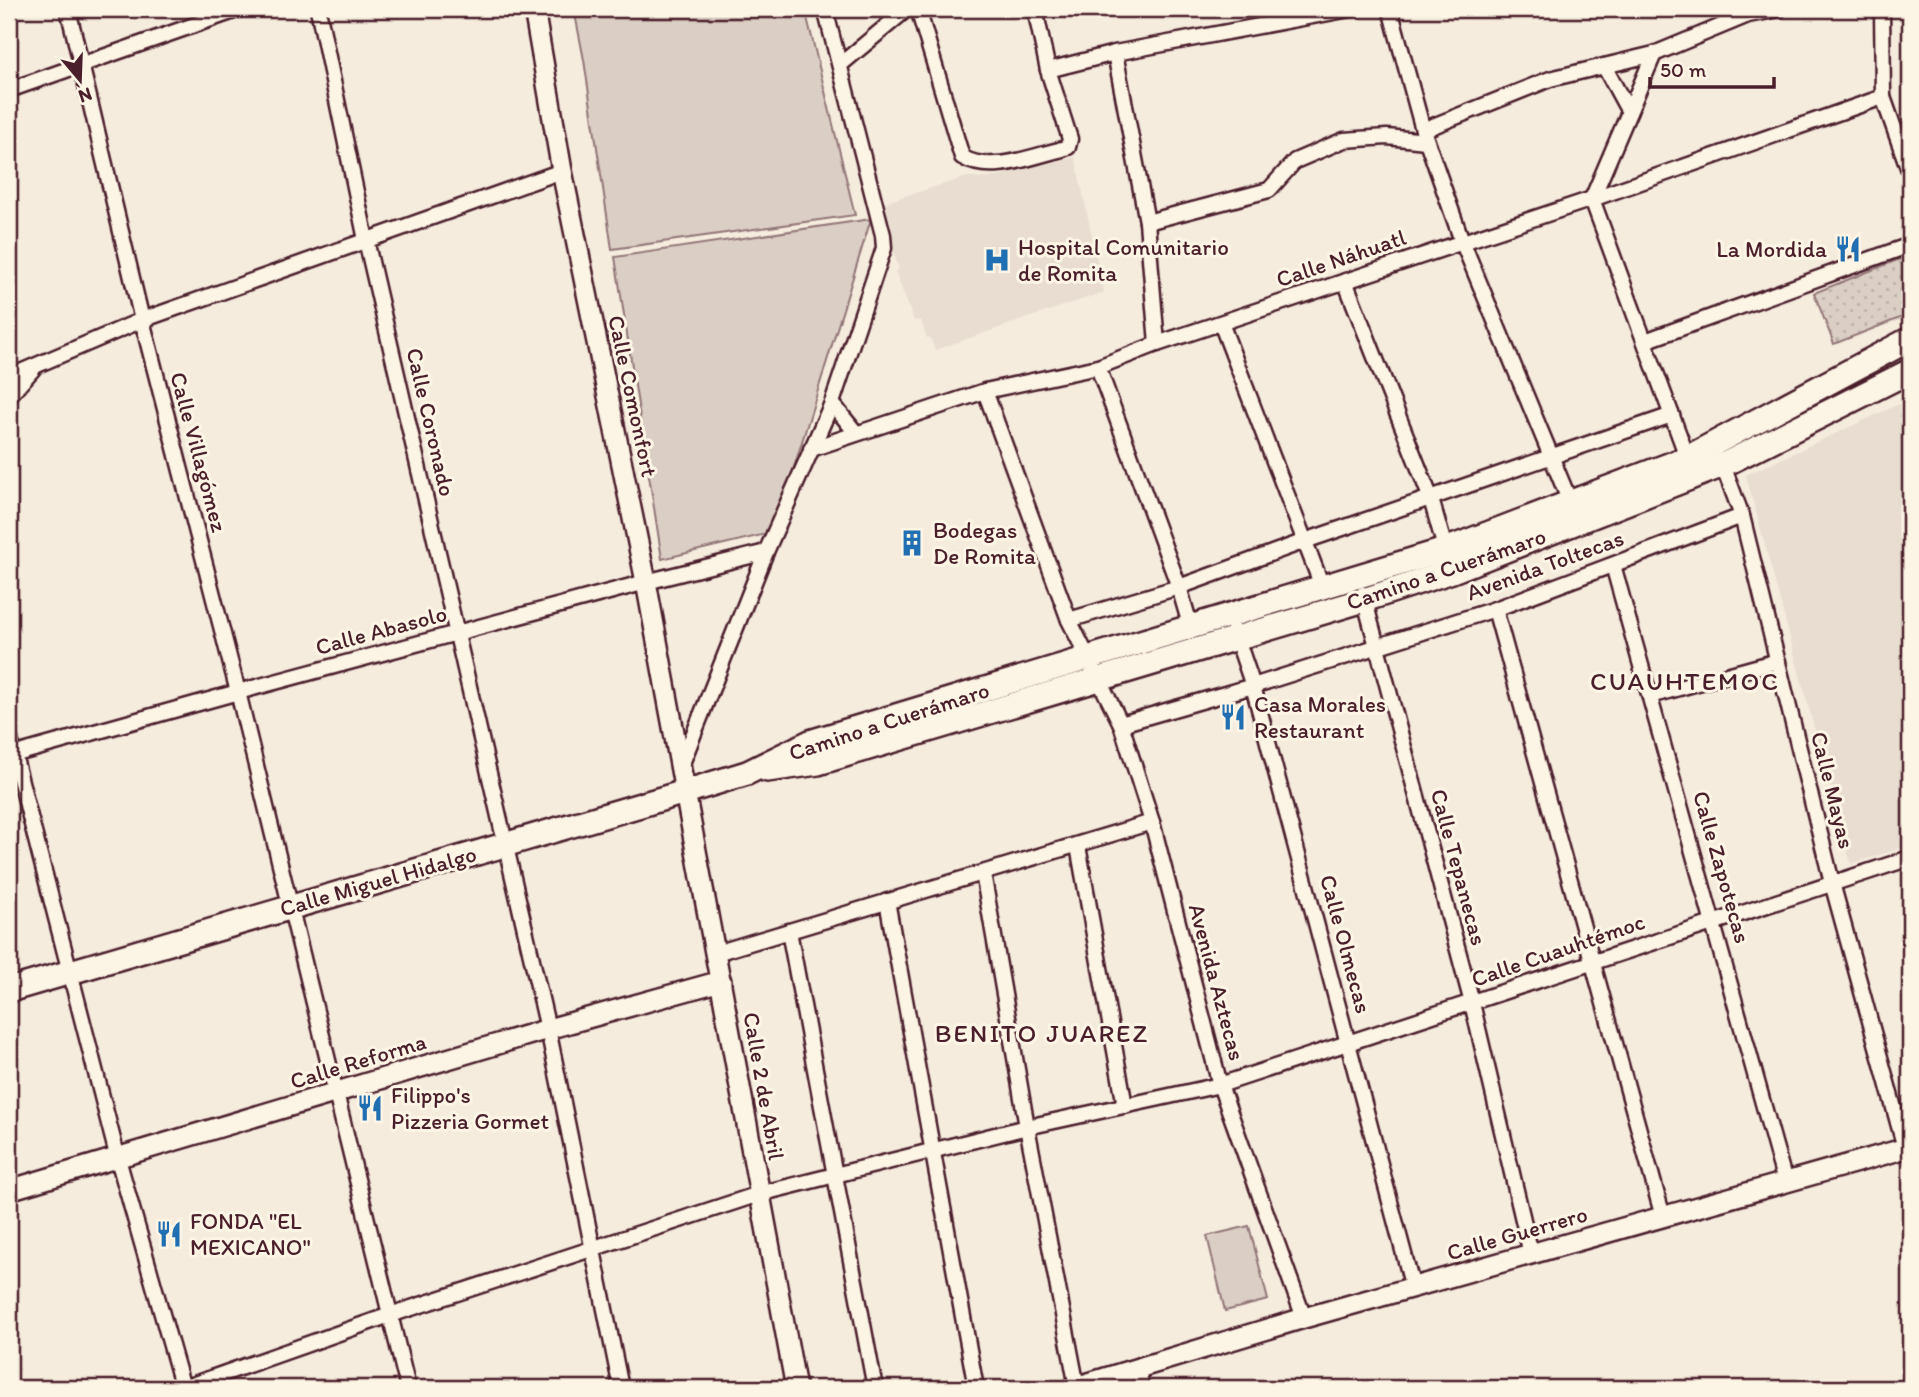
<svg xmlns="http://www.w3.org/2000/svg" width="1919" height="1397" font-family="Itim,sans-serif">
  <defs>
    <pattern id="grass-dots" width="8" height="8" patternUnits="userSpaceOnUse" patternTransform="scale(1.75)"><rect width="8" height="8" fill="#dbcec4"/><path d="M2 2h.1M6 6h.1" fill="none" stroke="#bdb0a9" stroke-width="1.8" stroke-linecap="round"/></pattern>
  </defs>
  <rect width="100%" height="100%" fill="#f5ecde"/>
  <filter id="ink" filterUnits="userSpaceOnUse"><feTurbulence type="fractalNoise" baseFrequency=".0143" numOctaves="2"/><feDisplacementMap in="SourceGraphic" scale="14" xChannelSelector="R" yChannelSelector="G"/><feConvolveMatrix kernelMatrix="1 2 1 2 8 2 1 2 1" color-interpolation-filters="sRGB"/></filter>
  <g filter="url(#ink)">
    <g fill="#e8ddd0">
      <path d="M 1075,157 L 1104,292 L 935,350 L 930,337 L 927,338 L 921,320 L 914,321 L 895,271 L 899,269 L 893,251 L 886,202 L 967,177 L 988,178 Z"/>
      <path d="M 1910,399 L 1910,845 L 1851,864 L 1746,475 Z"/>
    </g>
    <path fill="url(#grass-dots)" stroke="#927678" stroke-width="2" d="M 1910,255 L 1910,314 L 1834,344 L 1814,293 Z"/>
    <g fill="#dbcec4" stroke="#927678" stroke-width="2">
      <path d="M 574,9 L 805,9 L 855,215 L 612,249 L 584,60 Z"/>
      <path d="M 871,219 L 774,532 L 662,559 L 615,257 Z"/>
      <path d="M 1249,1226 L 1268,1300 L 1225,1311 L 1207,1236 Z"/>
    </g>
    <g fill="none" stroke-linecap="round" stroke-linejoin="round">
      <g stroke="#4a1f2b" stroke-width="19">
        <g id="minor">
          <path d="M 68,9 L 142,320 L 238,692 L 408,1388"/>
          <path d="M 318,9 L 366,240 L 548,1029 L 621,1388"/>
          <path d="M 918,9 L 962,157 C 990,174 1030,157 1059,150 L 1068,147 L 1070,139 L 1048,70 L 1035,9"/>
          <path d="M 1390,9 L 1423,130 L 1462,241 L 1570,502"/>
          <path d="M 1882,9 L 1883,97 L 1910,173"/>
          <path d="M 1115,53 L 1147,222 L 1157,344"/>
          <path d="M 1654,54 L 1592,199 L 1689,462"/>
          <path d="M 840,65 L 907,9"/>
          <path d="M 1604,66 L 1629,112"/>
          <path d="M 1048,70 L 1115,53 L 1350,9"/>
          <path d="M 9,90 L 240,9"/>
          <path d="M 1423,130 L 1550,79 L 1654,54 L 1748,15 L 1780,9"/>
          <path d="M 1147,222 L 1269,190 L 1295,161 L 1344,140 L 1387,137 L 1426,141"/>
          <path d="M 1345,281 L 1431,499 L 1447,555"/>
          <path d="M 1221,323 L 1322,586"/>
          <path d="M 1645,341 L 1910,245"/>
          <path d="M 1098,367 L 1179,587 L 1191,628"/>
          <path d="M 9,377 L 142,320 L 562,171"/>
          <path d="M 985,391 L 1069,620 L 1121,724 L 1152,822 L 1220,1085 L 1304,1318"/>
          <path d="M 9,396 L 33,369"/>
          <path d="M 832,403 L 856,433"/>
          <path d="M 811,449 L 985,391 L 1098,367 L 1157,344 L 1592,199 L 1883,97"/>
          <path d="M 1721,460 L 1742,516 L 1832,883 L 1905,1148"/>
          <path d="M 1613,565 L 1785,1182"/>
          <path d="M 1363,594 L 1472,1003 L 1531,1254"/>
          <path d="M 1495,609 L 1663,1217"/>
          <path d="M 1069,620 L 1179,587 L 1305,541 L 1672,415"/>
          <path d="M 1234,630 L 1253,686 L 1413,1288"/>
          <path d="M 1650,696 L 1778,661"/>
          <path d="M 1121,724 L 1253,686 L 1495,609 L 1742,516"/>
          <path d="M 9,735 L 118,1159 L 183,1388"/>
          <path d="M 9,756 L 238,692 L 646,582 L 766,552"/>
          <path d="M 681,766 L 766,552 L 832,403 L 884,248 L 883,235 L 825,9"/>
          <path d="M 1078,846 L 1125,1106"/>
          <path d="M 983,873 L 1027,1127 L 1077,1387"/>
          <path d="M 887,901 L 976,1388"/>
          <path d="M 789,931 L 875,1388"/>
          <path d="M 716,953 L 1152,822"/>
          <path d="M 1138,1370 L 1142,1388"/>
          <path d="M 183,1388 L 390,1315 L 759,1194 L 1027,1127 L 1220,1085 L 1910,858"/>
        </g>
      </g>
      <g stroke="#4a1f2b" stroke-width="24">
        <g id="tertiary">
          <path d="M 534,9 L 562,171 L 646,582 L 796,1388"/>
          <path d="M 9,1190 L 548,1029 L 721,981"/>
          <path d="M 1072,1388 L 1304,1318 L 1910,1147"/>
        </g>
      </g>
      <g stroke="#4a1f2b" stroke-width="28">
        <g id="primary">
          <path d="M 767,770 L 818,763 L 1364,600 L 1452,571 L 1723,465 L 1910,371"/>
          <path d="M 9,990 L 685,792 L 747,773 L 810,742 L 1445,550 L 1687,458 L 1910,339"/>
        </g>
      </g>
      <use href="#minor" stroke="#fcf5e5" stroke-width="14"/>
      <use href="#tertiary" stroke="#fcf5e5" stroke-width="19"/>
      <use href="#primary" stroke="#fcf5e5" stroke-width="23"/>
    </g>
  </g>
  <defs>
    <g id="restaurant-bare" transform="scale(2.1)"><path d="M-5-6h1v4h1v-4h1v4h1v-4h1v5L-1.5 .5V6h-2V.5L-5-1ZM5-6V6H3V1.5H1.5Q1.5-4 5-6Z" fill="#1f6fb2" stroke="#fcf5e5" stroke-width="2.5" paint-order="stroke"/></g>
    <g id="hospital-bare" transform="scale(2.1)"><path d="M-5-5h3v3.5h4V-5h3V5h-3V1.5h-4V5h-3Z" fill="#1f6fb2" stroke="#fcf5e5" stroke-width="2.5" paint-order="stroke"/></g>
    <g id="building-bare" transform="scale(2.1)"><path d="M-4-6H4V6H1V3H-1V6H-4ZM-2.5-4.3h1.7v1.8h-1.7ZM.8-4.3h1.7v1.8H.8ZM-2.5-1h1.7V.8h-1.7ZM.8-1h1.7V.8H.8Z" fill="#1f6fb2" stroke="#fcf5e5" stroke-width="2.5" paint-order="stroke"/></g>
  </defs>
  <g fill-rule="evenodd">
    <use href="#restaurant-bare" x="1848" y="249"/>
    <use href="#hospital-bare" x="997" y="260"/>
    <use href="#building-bare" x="912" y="543"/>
    <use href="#restaurant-bare" x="1233" y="717"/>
    <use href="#restaurant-bare" x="370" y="1108"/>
    <use href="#restaurant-bare" x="169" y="1234"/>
  </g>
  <g text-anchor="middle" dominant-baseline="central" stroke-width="6" stroke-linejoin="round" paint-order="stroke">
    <g font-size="23" fill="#4a1f2b" stroke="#fcf5e5" text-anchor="start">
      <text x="1018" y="247">Hospital Comunitario<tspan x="1018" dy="26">de Romita</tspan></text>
      <text x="1827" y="249" text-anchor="end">La Mordida</text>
      <text x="933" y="530">Bodegas<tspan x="933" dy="26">De Romita</tspan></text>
      <text x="1254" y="704">Casa Morales<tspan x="1254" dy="26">Restaurant</tspan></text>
      <text x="391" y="1095">Filippo's<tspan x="391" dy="26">Pizzeria Gormet</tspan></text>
      <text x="190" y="1221">FONDA "EL<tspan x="190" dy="26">MEXICANO"</tspan></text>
    </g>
    <g font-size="23" fill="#4a1f2b" stroke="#fcf5e5">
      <text transform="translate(1341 258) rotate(-19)">Calle Náhuatl</text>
      <text transform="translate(633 396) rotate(78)">Calle Comonfort</text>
      <text transform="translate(431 422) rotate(77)">Calle Coronado</text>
      <text transform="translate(199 452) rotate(75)">Calle Villagómez</text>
      <text transform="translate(1545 565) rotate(-20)">Avenida Toltecas</text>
      <text transform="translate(1446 569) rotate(-19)">Camino a Cuerámaro</text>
      <text transform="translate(381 630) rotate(-15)">Calle Abasolo</text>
      <text transform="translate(889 721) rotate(-18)">Camino a Cuerámaro</text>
      <text transform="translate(1833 790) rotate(76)">Calle Mayas</text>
      <text transform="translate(1459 867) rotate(75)">Calle Tepanecas</text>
      <text transform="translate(1722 867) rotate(74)">Calle Zapotecas</text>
      <text transform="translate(378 881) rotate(-16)">Calle Miguel Hidalgo</text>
      <text transform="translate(1346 944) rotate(75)">Calle Olmecas</text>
      <text transform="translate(1558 950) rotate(-19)">Calle Cuauhtémoc</text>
      <text transform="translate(1217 982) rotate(75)">Avenida Aztecas</text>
      <text transform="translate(358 1061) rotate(-17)">Calle Reforma</text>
      <text transform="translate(764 1086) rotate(80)">Calle 2 de Abril</text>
      <text transform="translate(1517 1233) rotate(-16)">Calle Guerrero</text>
    </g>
    <g font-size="26" letter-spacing="2" fill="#4a1f2b" stroke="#fcf5e5">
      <text x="1685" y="681">CUAUHTEMOC</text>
      <text x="1042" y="1033">BENITO JUAREZ</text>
    </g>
  </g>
  <rect width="1919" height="1397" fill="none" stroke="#fcf5e5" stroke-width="35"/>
  <rect x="18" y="18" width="1884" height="1362" fill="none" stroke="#4a1f2b" stroke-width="2.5" filter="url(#ink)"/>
  <g transform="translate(80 80) rotate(161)" stroke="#fcf5e5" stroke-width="5" paint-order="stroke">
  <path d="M0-5L12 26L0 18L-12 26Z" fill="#4a1f2b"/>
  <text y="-10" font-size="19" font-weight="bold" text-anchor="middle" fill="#4a1f2b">N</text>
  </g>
  <path d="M1650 77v10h124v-10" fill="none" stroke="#4a1f2b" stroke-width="3.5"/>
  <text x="1660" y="77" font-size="21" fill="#4a1f2b" stroke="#fcf5e5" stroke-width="5" paint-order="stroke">50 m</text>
</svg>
